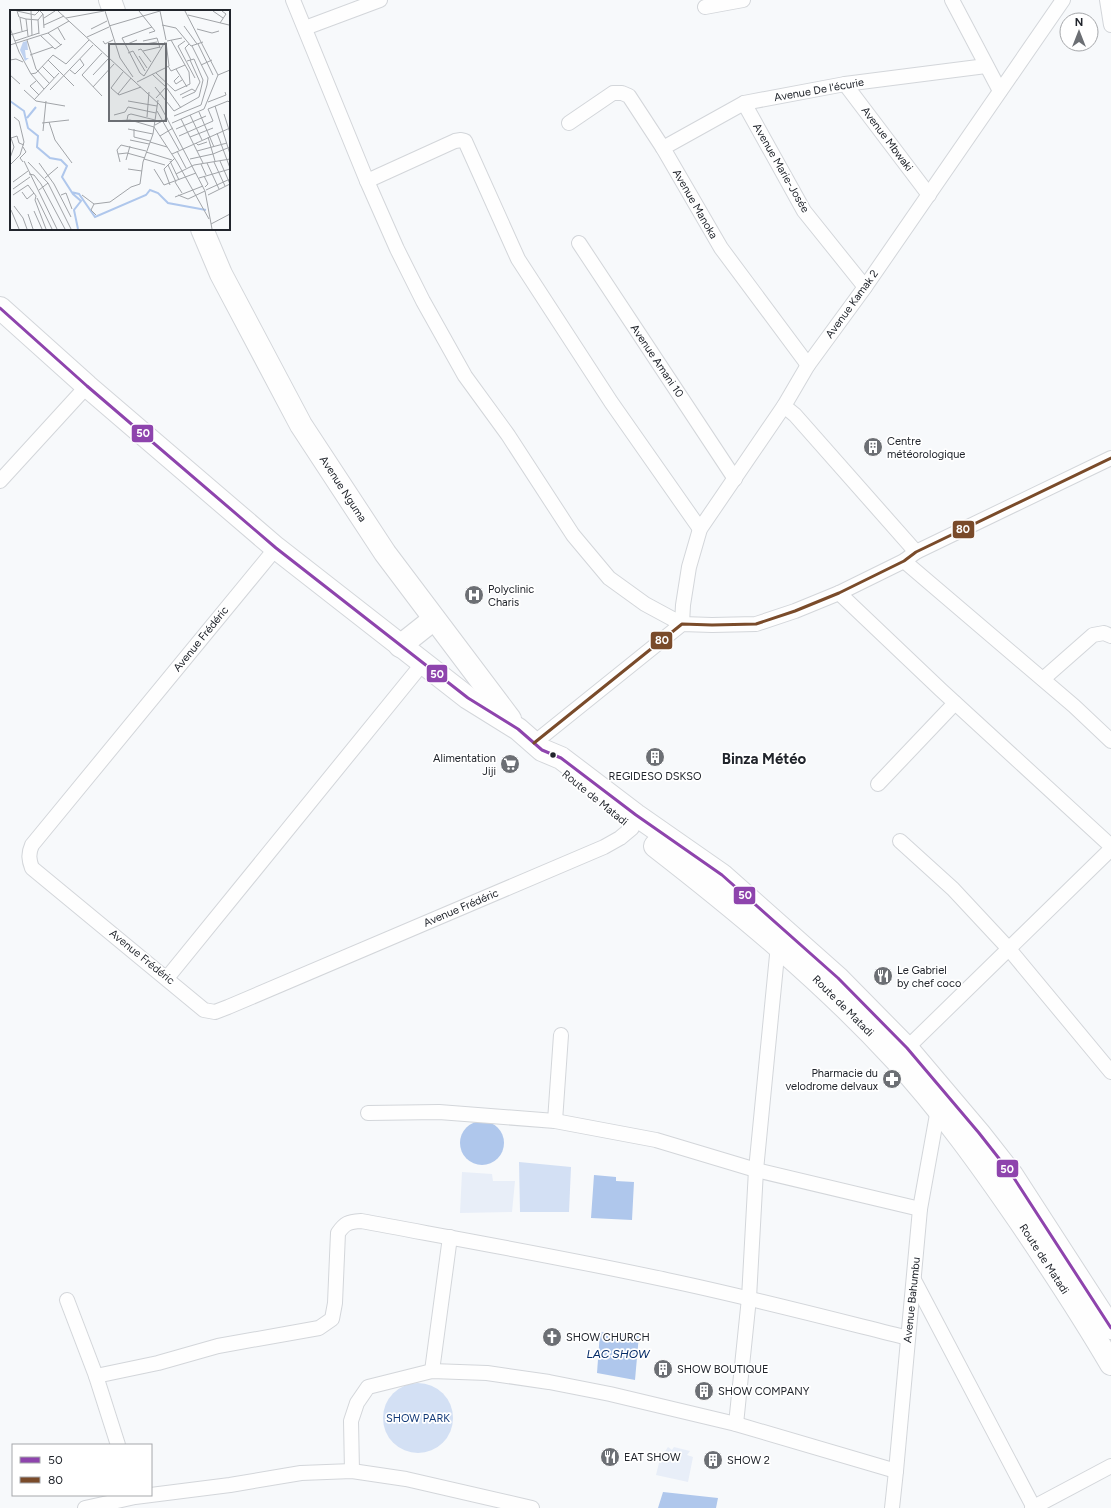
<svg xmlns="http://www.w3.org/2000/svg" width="1111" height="1508" font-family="Figtree,sans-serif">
  <rect width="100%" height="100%" fill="#f7f9fb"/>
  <g fill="#e8eef8">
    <path d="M 462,1172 L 492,1174 L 493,1181 L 515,1181 L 512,1212 L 460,1213 Z"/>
    <path d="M 668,1447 L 672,1450 L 674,1447 L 690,1451 L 687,1455 L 693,1457 L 688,1482 L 656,1475 L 660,1459 Z"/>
  </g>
  <g fill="#d3e0f4">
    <path d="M 519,1162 L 571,1167 L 569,1212 L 520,1212 Z"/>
    <circle cx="418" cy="1418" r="35"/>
  </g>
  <g fill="#afc7ec">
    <circle cx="482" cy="1143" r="22"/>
    <path d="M 594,1175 L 616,1177 L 616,1181 L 634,1182 L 632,1220 L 591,1218 Z"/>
    <path d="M 600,1332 L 639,1335 L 635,1380 L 597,1373 Z"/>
    <path d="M 663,1492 L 718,1498 L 716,1508 L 658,1508 Z"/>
  </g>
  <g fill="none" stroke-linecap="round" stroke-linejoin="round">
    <g stroke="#d3d6da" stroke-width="16">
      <g id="street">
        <path d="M 293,0 L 367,181 L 397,249 L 423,301 L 465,376 L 508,435 L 573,535 L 609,578 L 645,604 L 682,624 L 683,605 L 689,567 L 700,529 L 784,406 L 808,365 L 865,287 L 1063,0"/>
        <path d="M 952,0 L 1000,91"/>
        <path d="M 1107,0 L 1111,25"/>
        <path d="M 705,7 L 743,0"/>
        <path d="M 305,28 L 380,0"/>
        <path d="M 845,84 L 929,195"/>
        <path d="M 744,103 L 804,211 L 865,287"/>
        <path d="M 569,123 L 613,93 L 622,93 L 629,96 L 663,148 L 721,248 L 808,365"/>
        <path d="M 663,148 L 744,103 L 845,84 L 986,66"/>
        <path d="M 367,181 L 455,141 L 461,140 L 465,141 L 518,259 L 611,402 L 700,529"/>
        <path d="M 579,243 L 735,479"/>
        <path d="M 784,406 L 795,415 L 916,552"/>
        <path d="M 0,481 L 87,386"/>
        <path d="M 276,548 L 32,845 C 28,854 29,860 32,868 L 204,1010 L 215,1012 L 228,1007 L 604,847 L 620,838 L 632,828"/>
        <path d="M 904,561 L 1074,706 L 1111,741"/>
        <path d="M 839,593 L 941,690 L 1111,846"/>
        <path d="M 1043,679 L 1093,635 L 1104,633 L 1111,636"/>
        <path d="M 534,743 L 682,624 L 712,625 L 756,624 L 795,611 L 839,593 L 904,561 L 916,552 L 1111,458"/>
        <path d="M 878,784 L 955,703"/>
        <path d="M 900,841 L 953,889 L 1009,949 L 1111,1072"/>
        <path d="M 167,978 L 423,663"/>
        <path d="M 907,1048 L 1111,849"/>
        <path d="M 368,1113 L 439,1112 L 555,1121 L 656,1140 L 756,1170 L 920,1209"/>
        <path d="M 555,1121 L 561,1035"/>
        <path d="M 914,1280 L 1034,1508"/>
        <path d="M 67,1300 L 96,1376 L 118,1445"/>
        <path d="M 432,1371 L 450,1237"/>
        <path d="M 96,1376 L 158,1363 L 218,1346 L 319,1328 L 332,1319 L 335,1303 L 338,1233 C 345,1223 348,1222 361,1221 C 463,1240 566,1258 667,1280 C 748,1297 828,1318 908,1338"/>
        <path d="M 736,1424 L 749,1298 L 756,1170 L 778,945"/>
        <path d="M 352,1471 L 351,1421 L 357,1403 L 368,1387 L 432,1371 L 487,1373 L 549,1382 L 610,1394 L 736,1424 L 896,1471"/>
        <path d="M 85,1508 L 135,1497 L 230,1485 L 301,1473 L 352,1471 L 406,1479 L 532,1508"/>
        <path d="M 892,1508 L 896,1471 L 920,1209 L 938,1109 L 940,1106"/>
        <path d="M 1032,1508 L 1111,1466"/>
      </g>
    </g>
    <g stroke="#d3d6da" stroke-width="24">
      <g id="primary">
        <path d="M 110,0 L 114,11"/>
        <path d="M 202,229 L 221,274 L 301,425 L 385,553 L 510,719"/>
        <path d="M 0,308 L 87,386 L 276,548 L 468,698 L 518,729 L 542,750 L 561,758 L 636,815 L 722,875 L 838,978 L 907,1048 L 979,1133 L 1012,1175 L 1111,1328"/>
        <path d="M 400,646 L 434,619"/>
        <path d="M 655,846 C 740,912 822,980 895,1059 C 942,1110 982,1166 1021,1223 C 1052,1269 1083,1316 1111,1364"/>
      </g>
    </g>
    <use href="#street" stroke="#fefefe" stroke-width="14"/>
    <use href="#primary" stroke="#fefefe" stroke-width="22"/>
    <g stroke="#fff" stroke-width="6">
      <path id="bus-1" d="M 0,308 L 87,386 L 276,548 L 468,698 L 518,729 L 542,750 L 561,758 L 636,815 L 722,875 L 838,978 L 907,1048 L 979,1133 L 1012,1175 L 1111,1328"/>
    </g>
    <g stroke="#fff" stroke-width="6">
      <path id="bus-2" d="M 534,743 L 682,624 L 712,625 L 756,624 L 795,611 L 839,593 L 904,561 L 916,552 L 1111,458"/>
    </g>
    <use href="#bus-1" stroke="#8e44ad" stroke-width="3"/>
    <use href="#bus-2" stroke="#7a4b2a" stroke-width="3"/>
  </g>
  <defs>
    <g id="building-disc" transform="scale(1)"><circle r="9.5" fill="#6c6f74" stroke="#fff"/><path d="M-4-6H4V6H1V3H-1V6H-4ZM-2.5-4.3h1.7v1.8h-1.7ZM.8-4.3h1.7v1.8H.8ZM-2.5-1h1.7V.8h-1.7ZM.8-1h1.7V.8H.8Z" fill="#fff"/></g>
    <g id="hospital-disc" transform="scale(1)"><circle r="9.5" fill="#6c6f74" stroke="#fff"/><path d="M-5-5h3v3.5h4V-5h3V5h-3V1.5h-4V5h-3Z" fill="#fff"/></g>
    <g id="supermarket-disc" transform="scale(1)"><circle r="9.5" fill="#6c6f74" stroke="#fff"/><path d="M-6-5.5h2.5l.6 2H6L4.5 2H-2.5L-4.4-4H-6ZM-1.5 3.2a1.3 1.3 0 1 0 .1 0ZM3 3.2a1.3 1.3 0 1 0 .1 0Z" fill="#fff"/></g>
    <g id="restaurant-disc" transform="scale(1)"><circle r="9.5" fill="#6c6f74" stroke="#fff"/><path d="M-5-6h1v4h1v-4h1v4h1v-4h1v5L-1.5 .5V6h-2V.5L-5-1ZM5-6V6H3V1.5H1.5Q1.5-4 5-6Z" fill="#fff"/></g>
    <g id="pharmacy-disc" transform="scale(1)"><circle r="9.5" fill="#6c6f74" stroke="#fff"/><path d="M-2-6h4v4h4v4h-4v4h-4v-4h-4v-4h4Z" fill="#fff"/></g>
    <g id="church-disc" transform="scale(1)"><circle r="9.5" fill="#6c6f74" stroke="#fff"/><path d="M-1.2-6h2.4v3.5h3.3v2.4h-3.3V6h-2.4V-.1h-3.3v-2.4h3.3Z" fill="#fff"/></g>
  </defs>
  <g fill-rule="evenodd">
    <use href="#building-disc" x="873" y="447"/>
    <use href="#hospital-disc" x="474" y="595"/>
    <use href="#building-disc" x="655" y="757"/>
    <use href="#supermarket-disc" x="510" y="764"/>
    <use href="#restaurant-disc" x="883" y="976"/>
    <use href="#pharmacy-disc" x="892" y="1079"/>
    <use href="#church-disc" x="552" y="1337"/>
    <use href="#building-disc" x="663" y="1369"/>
    <use href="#building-disc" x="704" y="1391"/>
    <use href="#restaurant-disc" x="610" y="1457"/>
    <use href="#building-disc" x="713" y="1460"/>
  </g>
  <circle fill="#21252c" stroke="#fff" stroke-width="1.5" cx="553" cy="755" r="3.5"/>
  <g text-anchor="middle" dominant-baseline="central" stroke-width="3.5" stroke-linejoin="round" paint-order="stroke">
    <g font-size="11" fill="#21252c" stroke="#fff">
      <text transform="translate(819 90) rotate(-10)">Avenue De l'écurie</text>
      <text transform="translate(887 139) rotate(53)">Avenue Mbwaki</text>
      <text transform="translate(781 168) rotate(60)">Avenue Marie-Josée</text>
      <text transform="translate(695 204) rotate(60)">Avenue Manoka</text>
      <text transform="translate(852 304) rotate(-54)">Avenue Kamak 2</text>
      <text transform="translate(657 361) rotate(56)">Avenue Amani 10</text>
      <text transform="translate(343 489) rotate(57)">Avenue Nguma</text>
      <text transform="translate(201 639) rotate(-51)">Avenue Frédéric</text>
      <text transform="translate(595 798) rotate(39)">Route de Matadi</text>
      <text transform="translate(461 908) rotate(-23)">Avenue Frédéric</text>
      <text transform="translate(142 957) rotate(39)">Avenue Frédéric</text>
      <text transform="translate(843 1006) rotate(45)">Route de Matadi</text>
      <text transform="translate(1044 1259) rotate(57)">Route de Matadi</text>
      <text transform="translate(912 1300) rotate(-84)">Avenue Bahumbu</text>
    </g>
    <g font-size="11" fill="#21252c" stroke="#fff" text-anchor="start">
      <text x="887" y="441">Centre<tspan x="887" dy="13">météorologique</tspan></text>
      <text x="488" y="589">Polyclinic<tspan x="488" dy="13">Charis</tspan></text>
      <text x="496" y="758" text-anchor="end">Alimentation<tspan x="496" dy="13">Jiji</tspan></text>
      <text x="655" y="776" text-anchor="middle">REGIDESO DSKSO</text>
      <text x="897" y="970">Le Gabriel<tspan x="897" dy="13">by chef coco</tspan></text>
      <text x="878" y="1073" text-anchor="end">Pharmacie du<tspan x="878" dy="13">velodrome delvaux</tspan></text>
      <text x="566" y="1337">SHOW CHURCH</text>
      <text x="677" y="1369">SHOW BOUTIQUE</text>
      <text x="718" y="1391">SHOW COMPANY</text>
      <text x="624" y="1457">EAT SHOW</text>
      <text x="727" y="1460">SHOW 2</text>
    </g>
    <g font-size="11" fill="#133a78" stroke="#fff">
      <text x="418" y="1418">SHOW PARK</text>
    </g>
    <g font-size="12" font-style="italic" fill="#042b67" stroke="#fff">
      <text x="618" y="1354">LAC SHOW</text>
    </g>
    <g font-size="15" font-weight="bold" fill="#21252c" stroke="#fff">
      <text x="764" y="759">Binza Météo</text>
    </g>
  </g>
  <g transform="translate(10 10)">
    <rect width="220" height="220" fill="#f7f9fb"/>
    <path d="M 17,31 L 18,40 L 15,40 L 16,48 L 19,48 L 15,51 L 10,40 L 13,32 Z" fill="#bfd2f0"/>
    <path fill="none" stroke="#afc7ec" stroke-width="2" d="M 0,91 L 14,101 L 18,118 L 28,126 L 27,137 L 40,148 L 51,150 L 57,156 L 52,167 L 63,184 L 71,191 L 64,200 L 68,219M 17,108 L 26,97M 61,182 L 69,184 L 85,207 L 136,185 L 140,180 L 148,183 L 158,193 L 196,200"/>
    <path fill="none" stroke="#a1a4a8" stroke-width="1" d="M 7,1 L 9,7 L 16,9 L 28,10 L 33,4M 7,1 L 25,5 L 29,1M 21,1 L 22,25M 30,1 L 33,4 L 34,18M 48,1 L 150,95 L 195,181 L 202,219M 95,1 L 110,48 L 123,67M 129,1 L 145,21 L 139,23M 150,1 L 156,30M 203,1 L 213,8M 178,5 L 219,15M 10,8 L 12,21M 34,8 L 45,1M 56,8 L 94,1M 16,9 L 18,26M 28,10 L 29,24M 210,13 L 216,4 L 212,1M 34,15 L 54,6M 152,15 L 166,18 L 181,36 L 193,32M 99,16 L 150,1M 174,16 L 187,34M 142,17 L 112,28 L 130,63 L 134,66 L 155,32M 0,18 L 9,42 L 21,64 L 26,63 L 43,45 L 56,54 L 79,30M 48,18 L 55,30M 81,19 L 97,11M 187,19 L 202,23 L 209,21M 38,23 L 51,35M 0,25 L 18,20M 31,26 L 45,39 L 52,34M 77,27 L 99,17M 17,30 L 26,59 L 39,73M 5,31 L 29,23M 93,31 L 95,34 L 103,30M 133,31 L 147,28 L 150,38M 157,31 L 172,28M 175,31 L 168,36 L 185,68M 135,34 L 147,32M 179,34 L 175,38 L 181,50M 188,34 L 203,65M 0,35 L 38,23 L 59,11M 115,35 L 127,30M 128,40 L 131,39 L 141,52M 133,41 L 150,37M 92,43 L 72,65 L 92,86M 118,43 L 123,41 L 135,61M 20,45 L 43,37M 129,46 L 137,58M 0,50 L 6,49 L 13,52M 38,50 L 64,76M 191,55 L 202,50M 32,56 L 44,68M 158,56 L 161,61 L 175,55M 166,59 L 177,77M 60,60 L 65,64 L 74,55 L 70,49M 113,62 L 101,78 L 109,85 L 131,77M 146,63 L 165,81 L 180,74 L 179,62 L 161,30M 21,64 L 34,79M 142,64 L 156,77 L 171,98M 0,65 L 10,74M 83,65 L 98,49M 208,65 L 220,60M 169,66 L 164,71 L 166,74 L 172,70M 26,71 L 20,76 L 29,85M 127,72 L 159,56 L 156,32M 83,77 L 104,54M 145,77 L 164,101 L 189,87 L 193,70 L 184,49 L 177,51M 14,80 L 26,91 L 55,96M 40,80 L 83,35M 108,84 L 121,68M 170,85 L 182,79 L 185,81M 146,88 L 156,77M 172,88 L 185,82 L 190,72 L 180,50M 24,90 L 49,63M 118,91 L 147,96M 198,92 L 216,85 L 215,82M 205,96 L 220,144M 198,99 L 218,91 L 220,93M 147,101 L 169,140M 189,102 L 204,137M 214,104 L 220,123M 104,105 L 115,102 L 118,97 L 146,103M 180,105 L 192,130M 164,106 L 191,95 L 197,75 L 198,68 L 182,36M 137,107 L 139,82M 171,109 L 193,153M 117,110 L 118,105 L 121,104 L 145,110M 103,111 L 120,110 L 144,117 L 167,152 L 199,209M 39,112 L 45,130 L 62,153M 32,113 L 59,110M 162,113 L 194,99 L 208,65 L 175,1M 145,115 L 158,108M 118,119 L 143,124M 124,119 L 124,127 L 140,131M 166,119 L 196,106M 33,121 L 36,91M 207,123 L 220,158M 0,125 L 4,137 L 0,148M 150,126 L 163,118M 169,126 L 203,111 L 198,99M 180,127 L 203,118M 198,127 L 205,151M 1,128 L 7,126 L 9,133 L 14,135M 120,130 L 139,134M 140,132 L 157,137M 186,133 L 188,135 L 197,132M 167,141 L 176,158M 187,141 L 217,133M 136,142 L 162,150M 108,144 L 117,143 L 135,148M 162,144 L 220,118M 134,149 L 155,155M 180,149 L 203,144 L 220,137M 116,150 L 120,136M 14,151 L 47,219M 160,151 L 169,170M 210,151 L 220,174M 13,152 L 10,148 L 16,142 L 13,137M 18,152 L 38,173 L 29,180M 110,152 L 107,140 L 111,135 L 136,141M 204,152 L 215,176M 29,153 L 44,174 L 61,207M 197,153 L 209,179M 191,154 L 196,165M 0,155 L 10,145 L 14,132 L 9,111 L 4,107M 158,155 L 166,172M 118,159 L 132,161M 144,159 L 154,175 L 186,163M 19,164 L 24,165 L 31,174 L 55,219M 166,164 L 184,155 L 220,149M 194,166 L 198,174 L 195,177M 35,168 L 48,157M 189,168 L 220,159M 3,172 L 18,161M 165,172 L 172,183M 38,173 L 61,219M 160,175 L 154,159 L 165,148M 3,179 L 20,167M 196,180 L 220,169M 12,182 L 17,189 L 24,183M 3,185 L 18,175 L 26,186 L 25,190 L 36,219M 51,185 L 56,183 L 62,199M 72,185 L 84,194 L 100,192 L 121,177 L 130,174 L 133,152 L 143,124 L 148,90M 168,185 L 178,189 L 195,181M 198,185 L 220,174M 165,187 L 193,176M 27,188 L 42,219M 84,194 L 81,200 L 86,205M 4,196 L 13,208 L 17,219M 1,200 L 9,219M 24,201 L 32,219M 18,204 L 23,219M 201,214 L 220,204"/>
    <path fill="#6c6f74" fill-opacity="0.15" stroke="#6c6f74" stroke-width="2" d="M 99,34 L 156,34 L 156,111 L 99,111 Z"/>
    <rect width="220" height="220" fill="none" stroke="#21252c" stroke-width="2"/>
  </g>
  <g stroke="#fff" stroke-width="1.5">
    <rect x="131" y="424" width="23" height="19" rx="4" fill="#8e44ad"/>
    <rect x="952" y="520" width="23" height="19" rx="4" fill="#7a4b2a"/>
    <rect x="650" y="631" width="23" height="19" rx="4" fill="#7a4b2a"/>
    <rect x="426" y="664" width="22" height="19" rx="4" fill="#8e44ad"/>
    <rect x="733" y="886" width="23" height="19" rx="4" fill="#8e44ad"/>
    <rect x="996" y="1159" width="23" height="19" rx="4" fill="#8e44ad"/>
  </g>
  <g font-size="11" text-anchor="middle" font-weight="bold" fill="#fff">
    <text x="143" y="437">50</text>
    <text x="963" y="533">80</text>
    <text x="662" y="644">80</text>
    <text x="437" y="678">50</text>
    <text x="745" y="899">50</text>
    <text x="1007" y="1173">50</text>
  </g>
  <rect x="12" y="1444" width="140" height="52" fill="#ffffff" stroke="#a6a8ab"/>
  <rect x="20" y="1457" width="20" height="6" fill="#8e44ad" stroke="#a6a8ab"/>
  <text x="48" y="1464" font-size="12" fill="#21252c">50</text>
  <rect x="20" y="1477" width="20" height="6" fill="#7a4b2a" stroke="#a6a8ab"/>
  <text x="48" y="1484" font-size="12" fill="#21252c">80</text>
  <g transform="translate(1079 32)"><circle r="19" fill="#ffffff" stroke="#a6a8ab"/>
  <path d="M0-3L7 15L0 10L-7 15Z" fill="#6c6f74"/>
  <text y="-6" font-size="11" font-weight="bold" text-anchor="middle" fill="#21252c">N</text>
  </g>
</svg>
